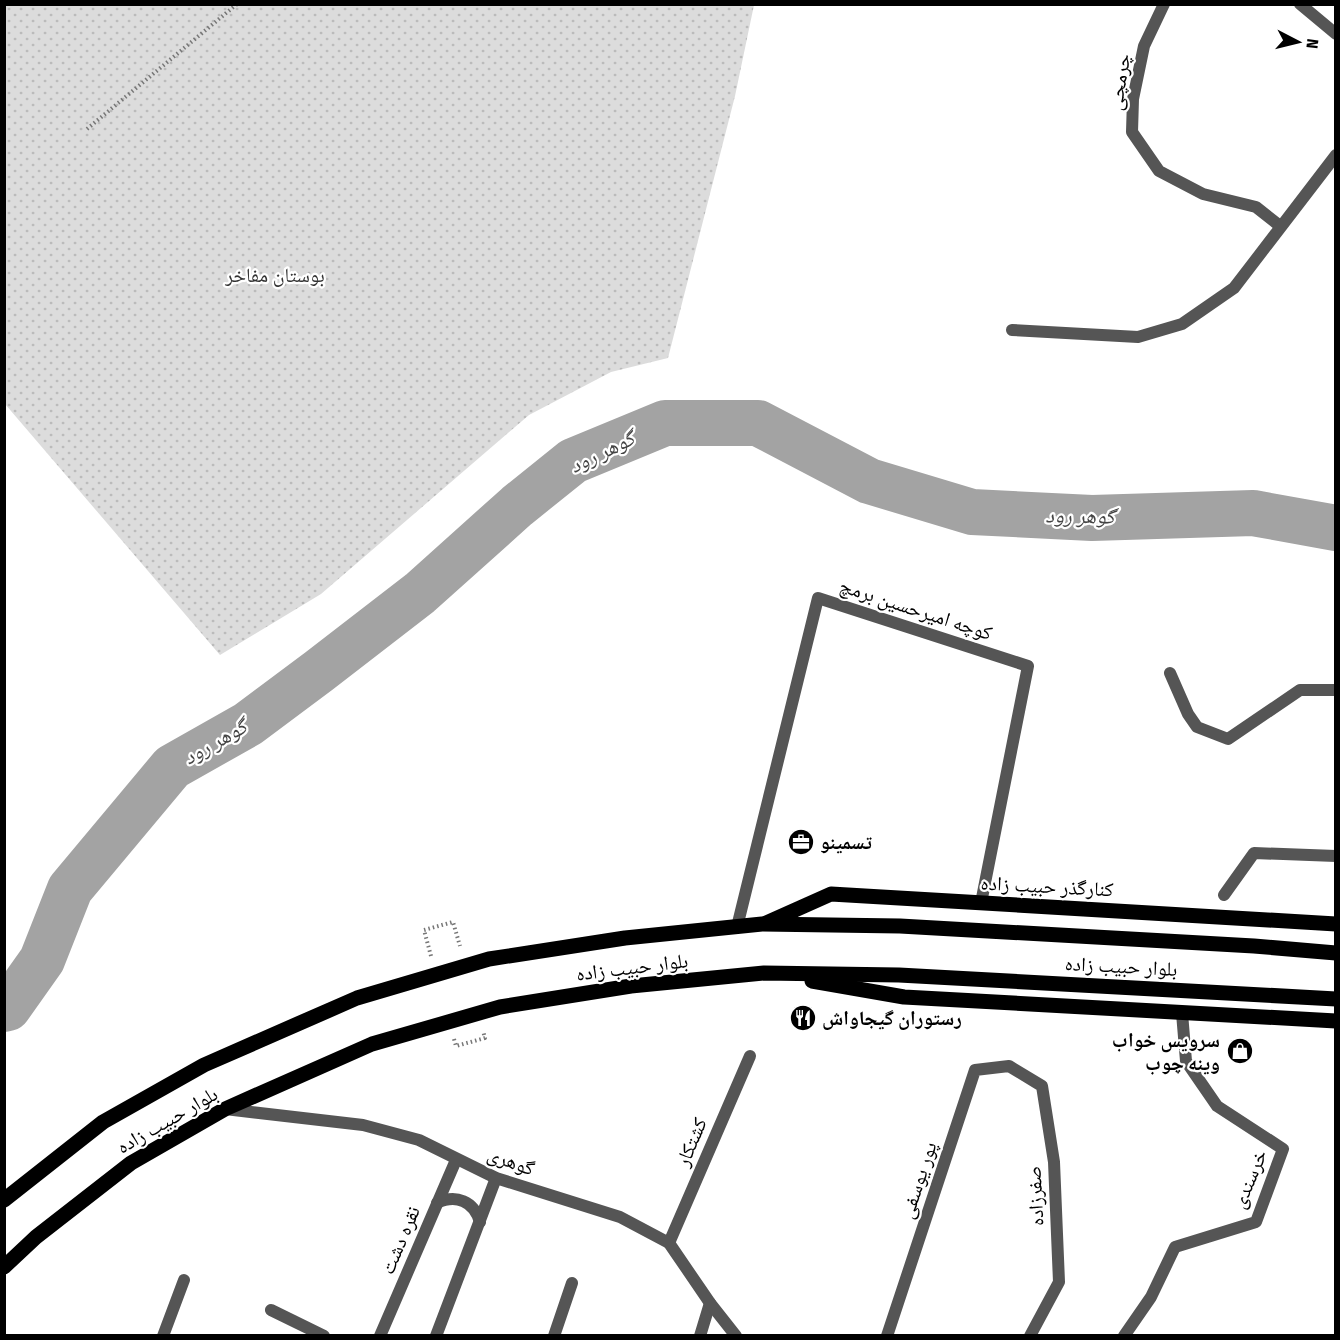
<svg xmlns="http://www.w3.org/2000/svg" width="1340" height="1340" font-family="'Fira Sans Condensed','Noto Naskh Arabic',sans-serif">
  <defs>
    <pattern id="park-dots" width="8" height="8" patternUnits="userSpaceOnUse" patternTransform="scale(1.5)"><rect width="8" height="8" fill="#dcdcdc"/><path d="M2 2h.1M6 6h.1" fill="none" stroke="#bbb" stroke-width="1.8" stroke-linecap="round"/></pattern>
  </defs>
  <rect width="100%" height="100%" fill="#fff"/>
  <path fill="url(#park-dots)" d="M 5,4 L 754,5 L 735,96 L 668,358 L 611,372 L 529,415 L 321,594 L 220,655 L 5,404 Z"/>
  <g fill="none" stroke-linecap="round" stroke-linejoin="round">
    <path stroke="#a3a3a3" stroke-width="46" d="M 4,1009 L 8,1008 L 42,960 L 70,889 L 172,767 L 248,724 L 319,671 L 420,593 L 517,506 L 573,461 L 665,423 L 758,423 L 869,481 L 972,512 L 1092,518 L 1253,513 L 1336,528"/>
    <g stroke="#777" stroke-width="4" stroke-dasharray="1.5 3" stroke-linecap="butt">
      <path d="M 87,129 L 237,4"/>
      <path d="M 431,956 L 424,930 L 453,922 L 460,946"/>
      <path d="M 454,1039 L 456,1046 L 485,1038 L 483,1031"/>
    </g>
    <g stroke="#555" stroke-width="12">
      <path d="M 1164,4 L 1144,46 L 1133,99 L 1132,132 L 1159,171 L 1203,194 L 1256,207 L 1280,226"/>
      <path d="M 1300,4 L 1336,34"/>
      <path d="M 1012,330 L 1138,337 L 1182,324 L 1234,288 L 1336,155"/>
      <path d="M 1170,673 L 1188,714 L 1197,727 L 1228,739 L 1300,690 L 1336,690"/>
      <path d="M 1224,895 L 1254,853 L 1336,856"/>
      <path d="M 737,927 L 818,598 L 1028,666 L 981,903"/>
      <path d="M 669,1243 L 750,1056"/>
      <path d="M 271,1310 L 324,1336"/>
      <path d="M 163,1336 L 184,1280"/>
      <path d="M 554,1336 L 572,1283"/>
      <path d="M 700,1336 L 710,1303"/>
      <path d="M 887,1336 L 975,1070 L 1009,1066 L 1042,1086 L 1054,1162 L 1059,1282 L 1030,1336"/>
      <path d="M 1124,1336 L 1151,1297 L 1175,1247 L 1256,1222 L 1283,1149 L 1217,1106 L 1186,1061 L 1182,1013"/>
    </g>
    <g stroke="#555" stroke-width="12">
      <path d="M 225,1109 L 363,1125 L 419,1140 L 496,1178 L 620,1217 L 669,1243 L 710,1303 L 736,1336"/>
      <path d="M 437,1203 C 456,1194 474,1201 480,1222"/>
      <path d="M 380,1336 L 456,1160"/>
      <path d="M 436,1336 L 496,1178"/>
    </g>
    <g stroke="#000" stroke-width="15">
      <path d="M 766,923 L 831,894 L 1336,924"/>
      <path d="M 812,981 L 904,997 L 1336,1021"/>
      <path d="M 4,1200 L 103,1122 L 204,1065 L 357,998 L 489,959 L 625,938 L 762,924 L 900,926 L 1254,946 L 1336,953"/>
      <path d="M 4,1267 L 36,1237 L 131,1163 L 225,1109 L 372,1044 L 500,1007 L 631,986 L 764,973 L 899,975 L 1336,999"/>
    </g>
  </g>
  <defs>
    <g id="office-disc" transform="scale(1.35)"><circle r="9.5" fill="#000" stroke="#fff"/><path d="M-6-3h4V-5.5h4V-3h4V5H-6ZM-1-4.5V-3h2v-1.5ZM-6 0V1H6V0Z" fill="#fff"/></g>
    <g id="restaurant-disc" transform="scale(1.35)"><circle r="9.5" fill="#000" stroke="#fff"/><path d="M-5-6h1v4h1v-4h1v4h1v-4h1v5L-1.5 .5V6h-2V.5L-5-1ZM5-6V6H3V1.5H1.5Q1.5-4 5-6Z" fill="#fff"/></g>
    <g id="shop-disc" transform="scale(1.35)"><circle r="9.5" fill="#000" stroke="#fff"/><path d="M-5-2.5h2.3a2.7 3.5 0 0 1 5.4 0H5L5.5 6h-11ZM-1.5-2.5h3a1.5 2.3 0 0 0-3 0Z" fill="#fff"/></g>
  </defs>
  <g fill-rule="evenodd">
    <use href="#office-disc" x="801" y="842"/>
    <use href="#restaurant-disc" x="803" y="1018"/>
    <use href="#shop-disc" x="1240" y="1051"/>
  </g>
  <g text-anchor="middle" dominant-baseline="central" stroke-width="4.5" stroke-linejoin="round" paint-order="stroke">
    <g font-size="20" fill="#000" stroke="#fff">
      <text transform="translate(1119 82) rotate(-81)">چرمچی</text>
      <text transform="translate(916 609) rotate(18)">کوچه امیرحسین برمچ</text>
      <text transform="translate(1047 886) rotate(3)">کنارگذر حبیب زاده</text>
      <text transform="translate(1121 966) rotate(3)">بلوار حبیب زاده</text>
      <text transform="translate(632 967) rotate(-7)">بلوار حبیب زاده</text>
      <text transform="translate(167 1120) rotate(-30)">بلوار حبیب زاده</text>
      <text transform="translate(691 1142) rotate(-67)">کشتکار</text>
      <text transform="translate(511 1161) rotate(20)">گوهری</text>
      <text transform="translate(1249 1179) rotate(-67)">خرسندی</text>
      <text transform="translate(918 1180) rotate(-72)">پور یوسفی</text>
      <text transform="translate(1035 1196) rotate(-93)">صفرزاده</text>
      <text transform="translate(400 1240) rotate(-67)">نقره دشت</text>
    </g>
    <g font-size="20" fill="#333" stroke="#fff">
      <text x="275" y="275">بوستان مفاخر</text>
    </g>
    <g font-size="20" font-weight="bold" fill="#000" stroke="#fff" text-anchor="start">
      <text x="820" y="842">تسمینو</text>
      <text x="822" y="1018">رستوران گیجاواش</text>
      <text x="1220" y="1040" text-anchor="end">سرویس خواب<tspan x="1220" dy="23">وینه چوب</tspan></text>
    </g>
    <g font-size="21" font-style="italic" fill="#444" stroke="#fff">
      <text transform="translate(602 452) rotate(-26)">گوهر رود</text>
      <text transform="translate(1080 516) rotate(1)">گوهر رود</text>
      <text transform="translate(215 742) rotate(-30)">گوهر رود</text>
    </g>
  </g>
  <rect width="1340" height="1340" fill="none" stroke="#000000" stroke-width="12"/>
  <g transform="translate(1298 42) rotate(97)" stroke="#ffffff" stroke-width="4.5" paint-order="stroke">
  <path d="M0-4.5L10 22L0 15L-10 22Z" fill="#000000"/>
  <text y="-9" font-size="16" font-weight="bold" text-anchor="middle" fill="#000000">N</text>
  </g>
</svg>
